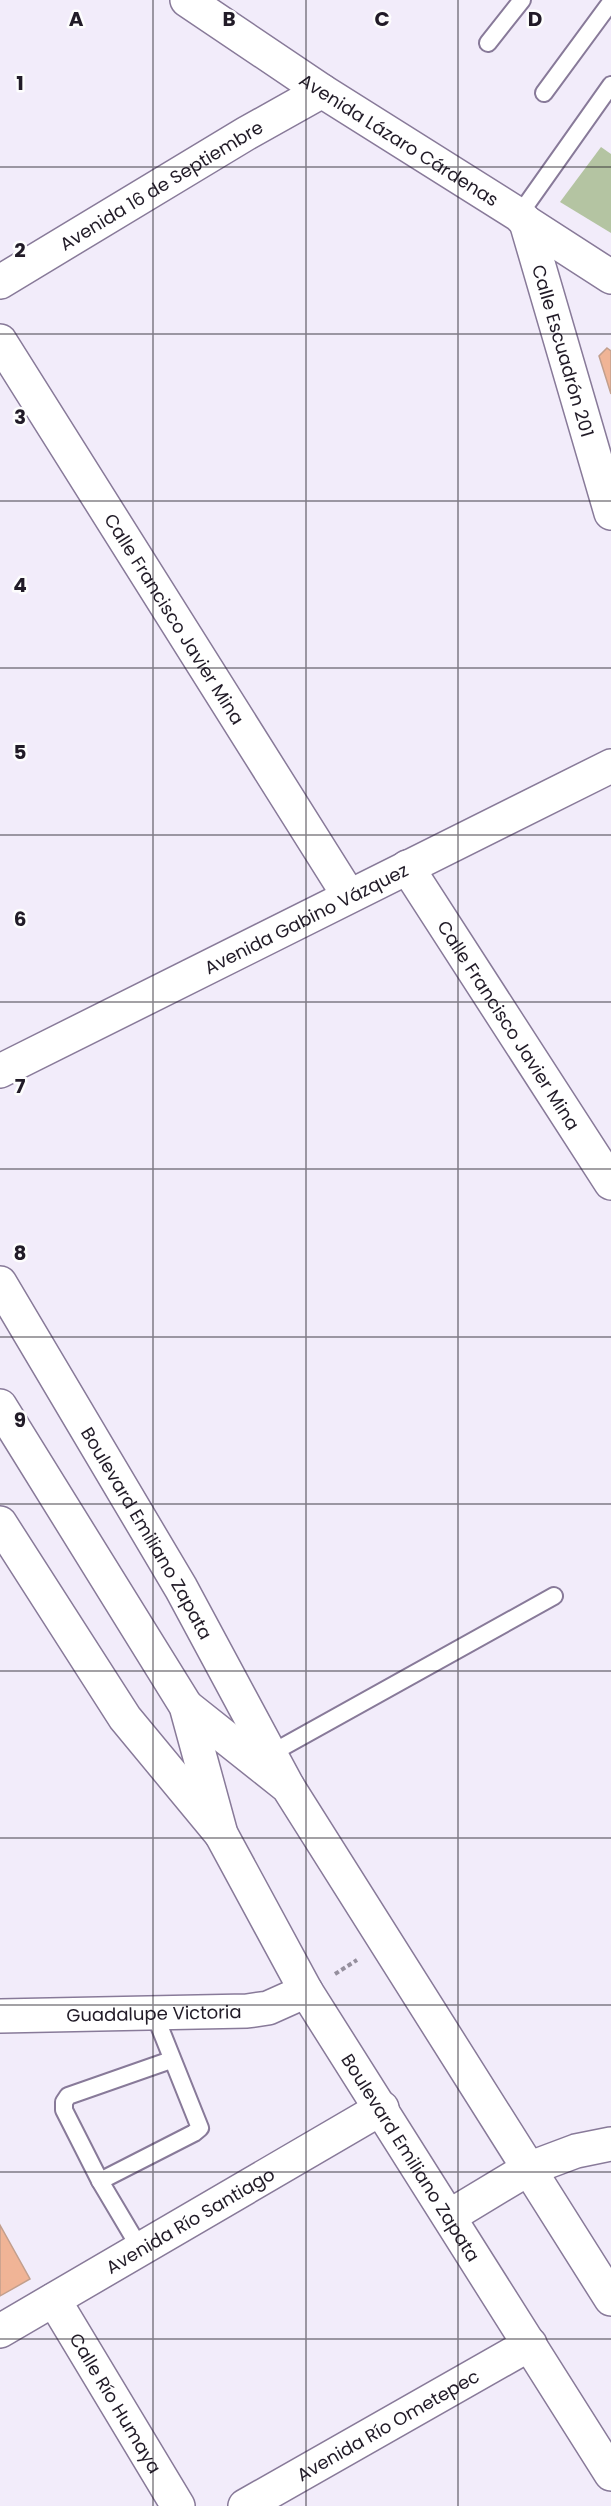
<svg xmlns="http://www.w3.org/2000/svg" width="611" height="2506" font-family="Poppins,sans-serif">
  <rect width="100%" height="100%" fill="#f2ecfa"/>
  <path fill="#b4c4a2" d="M 601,147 L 611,154 L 611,233 L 560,202 Z"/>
  <g fill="#f0b496" stroke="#c29f8d" stroke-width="1.5">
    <path d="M 607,348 L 611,351 L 611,394 L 599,356 Z"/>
    <path d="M 0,2225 L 30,2279 L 0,2296 Z"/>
  </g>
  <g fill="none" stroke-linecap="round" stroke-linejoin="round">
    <g stroke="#887a99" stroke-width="20">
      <g id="lane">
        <path d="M 488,43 L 522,0"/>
        <path d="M 544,93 L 611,2"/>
        <path d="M 519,215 L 611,85"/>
        <path d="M 270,1754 L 554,1596"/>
        <path d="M 100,2181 L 194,2133 L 200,2128 L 154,2013"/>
        <path d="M 141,2250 L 100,2181 L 64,2110 L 64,2102 L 68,2096 L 171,2060"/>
      </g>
    </g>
    <g stroke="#887a99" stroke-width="36">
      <g id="street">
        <path id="s1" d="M 526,222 L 611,513"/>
        <path id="s2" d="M 0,282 L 247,133 L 322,91"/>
        <path id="s3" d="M 0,341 L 349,896"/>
        <path id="s4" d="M 407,867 L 611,1183"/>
        <path id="s5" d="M 0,1071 L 611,766"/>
        <path id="s6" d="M 0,1283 L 181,1588 L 288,1787"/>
        <path d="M 0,1523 L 125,1718 L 221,1834"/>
        <path id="s7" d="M 0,2016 L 247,2011 L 268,2008 L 306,1991"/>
        <path d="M 450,2216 L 528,2169 L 576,2151 L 611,2144"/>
        <path id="s8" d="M 54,2300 L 178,2506"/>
        <path id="s9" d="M 0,2331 L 382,2108"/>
        <path id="s10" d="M 245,2506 L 530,2344"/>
      </g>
    </g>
    <g stroke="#887a99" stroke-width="36">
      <g id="secondary">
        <path id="s11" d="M 187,0 L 322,91 L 519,215 L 526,222 L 611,277"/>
        <path id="s12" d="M 0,1406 L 186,1706 L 221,1834 L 306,1991 L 611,2474"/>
        <path d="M 186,1706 L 288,1787 L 611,2299"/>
      </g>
    </g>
    <path stroke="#958f9d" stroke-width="4" stroke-dasharray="4.5 3" stroke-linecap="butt" d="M 335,1974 L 357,1960"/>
    <use href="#lane" stroke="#fff" stroke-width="16"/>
    <use href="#street" stroke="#fff" stroke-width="33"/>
    <use href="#secondary" stroke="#fff" stroke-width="33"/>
  </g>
  <path fill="none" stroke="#211b27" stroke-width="1.5" stroke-opacity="0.55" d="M 153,0 L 153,2506M 306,0 L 306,2506M 458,0 L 458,2506M 0,167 L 611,167M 0,334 L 611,334M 0,501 L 611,501M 0,668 L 611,668M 0,835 L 611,835M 0,1002 L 611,1002M 0,1169 L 611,1169M 0,1337 L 611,1337M 0,1504 L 611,1504M 0,1671 L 611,1671M 0,1838 L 611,1838M 0,2005 L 611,2005M 0,2172 L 611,2172M 0,2339 L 611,2339"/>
  <g text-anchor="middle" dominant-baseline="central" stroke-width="5" stroke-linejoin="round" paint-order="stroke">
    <g font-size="18" fill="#211b27" stroke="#fdfdfd">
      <text stroke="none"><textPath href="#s11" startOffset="254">Avenida Lázaro Cárdenas</textPath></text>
      <text stroke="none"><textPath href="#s2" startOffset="188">Avenida 16 de Septiembre</textPath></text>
      <text stroke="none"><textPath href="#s1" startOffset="134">Calle Escuadrón 201</textPath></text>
      <text stroke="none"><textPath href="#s3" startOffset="328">Calle Francisco Javier Mina</textPath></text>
      <text stroke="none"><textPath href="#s5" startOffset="342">Avenida Gabino Vázquez</textPath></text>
      <text stroke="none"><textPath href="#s4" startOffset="188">Calle Francisco Javier Mina</textPath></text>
      <text stroke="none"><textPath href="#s6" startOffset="290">Boulevard Emiliano Zapata</textPath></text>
      <text stroke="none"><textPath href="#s7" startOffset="154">Guadalupe Victoria</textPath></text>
      <text stroke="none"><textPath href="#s12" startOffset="861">Boulevard Emiliano Zapata</textPath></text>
      <text stroke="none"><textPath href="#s9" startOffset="220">Avenida Río Santiago</textPath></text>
      <text stroke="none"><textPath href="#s8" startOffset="120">Calle Río Humaya</textPath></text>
      <text stroke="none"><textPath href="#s10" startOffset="164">Avenida Río Ometepec</textPath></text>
    </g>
  </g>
  <g font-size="20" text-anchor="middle" font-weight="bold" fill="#211b27" stroke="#fdfdfd" stroke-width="5" stroke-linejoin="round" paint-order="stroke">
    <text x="76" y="26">A</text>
    <text x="229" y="26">B</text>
    <text x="382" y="26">C</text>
    <text x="535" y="26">D</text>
    <text x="20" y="90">1</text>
    <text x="20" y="257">2</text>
    <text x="20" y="424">3</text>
    <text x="20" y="592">4</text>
    <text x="20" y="759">5</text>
    <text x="20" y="926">6</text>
    <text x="20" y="1093">7</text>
    <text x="20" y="1260">8</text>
    <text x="20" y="1427">9</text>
  </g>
</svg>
